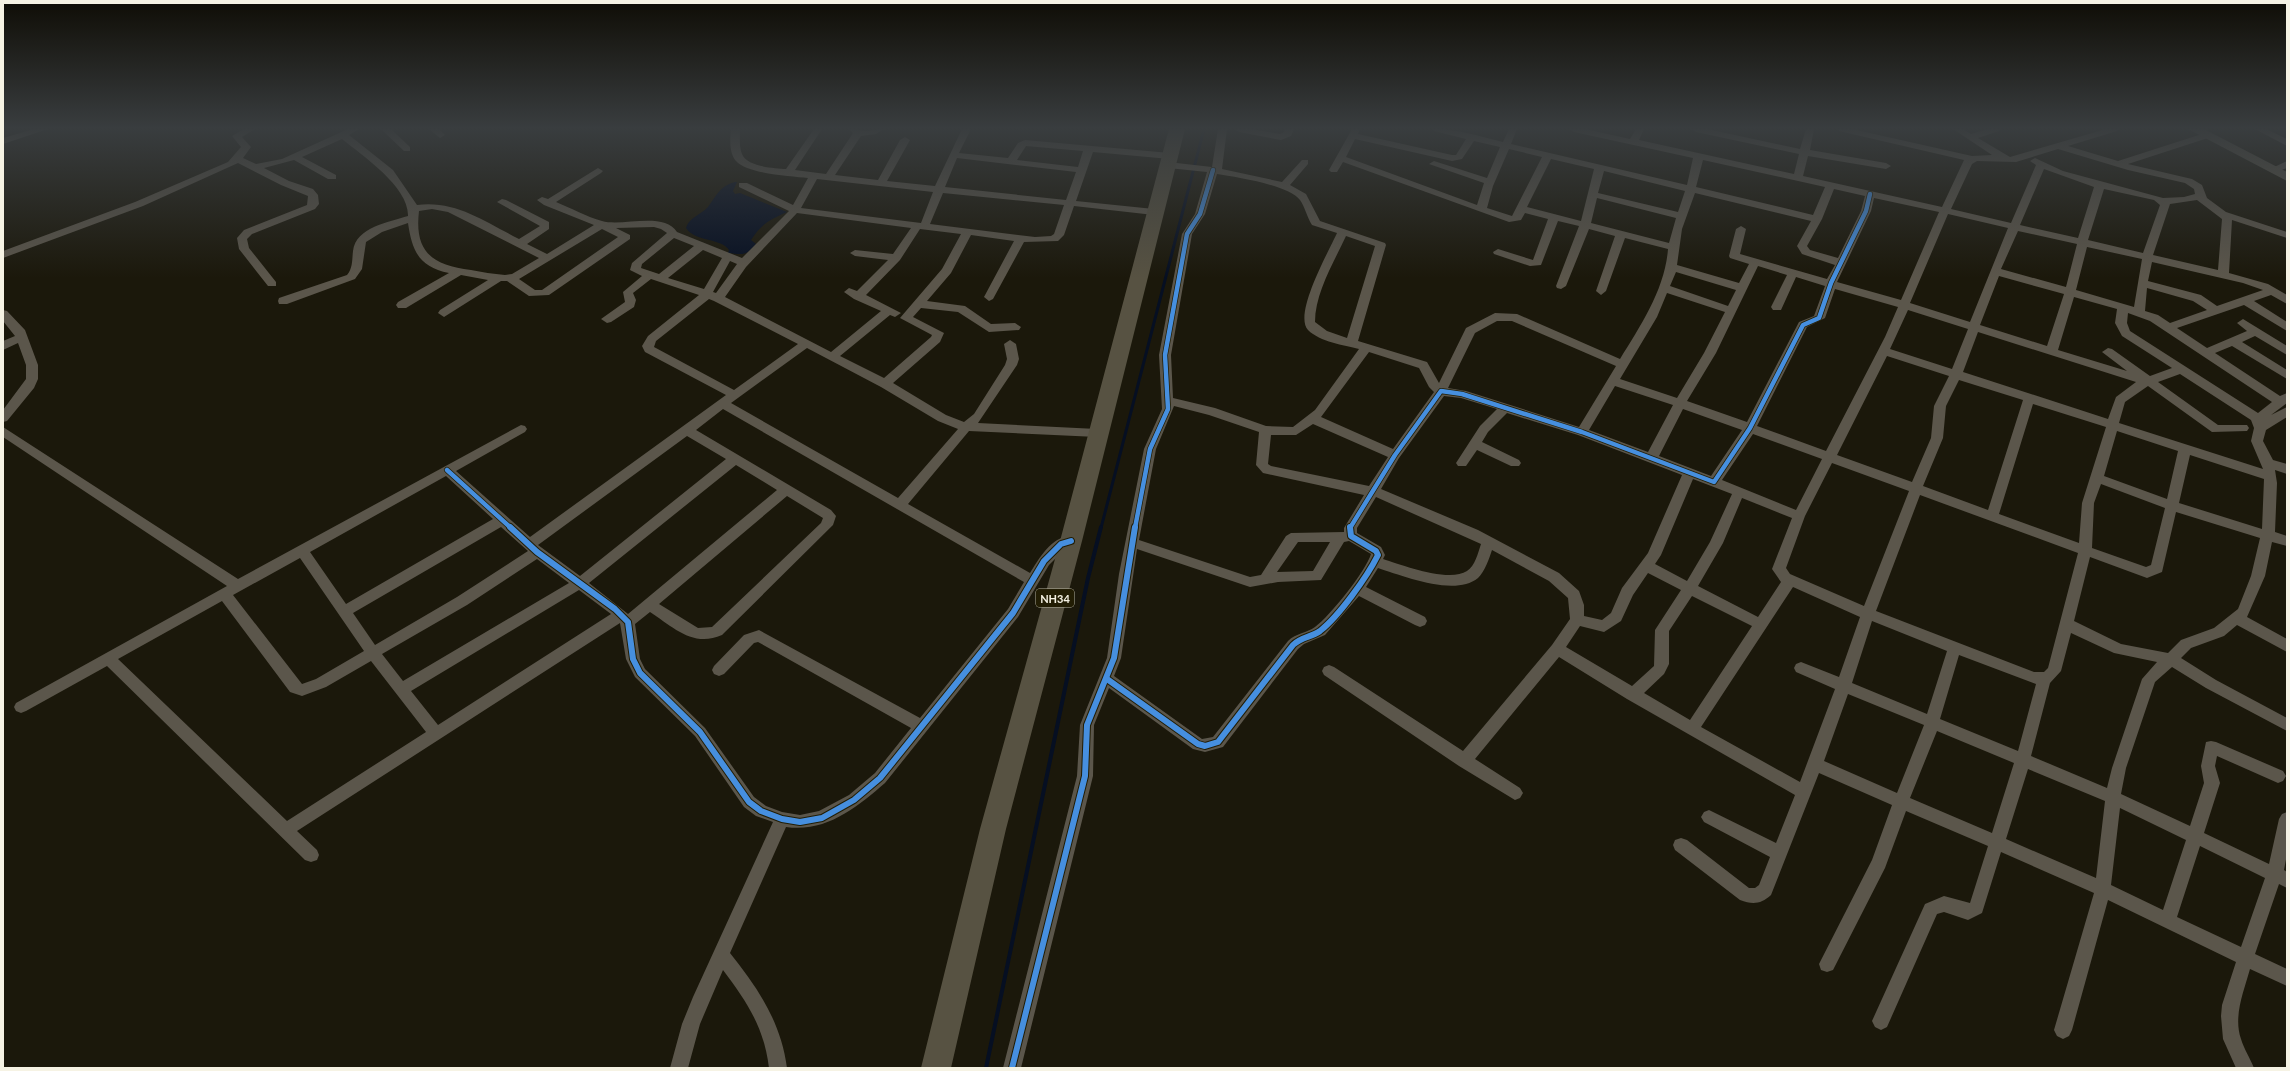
<svg xmlns="http://www.w3.org/2000/svg" width="2290" height="1071" font-family="Lato,sans-serif">
  <rect width="100%" height="100%" fill="#1b180b"/>
  <path fill="#060f22" d="M 735,182 L 737,182 L 733,191 L 735,194 L 740,193 L 787,212 C 770,220 762,223 751,240 L 756,244 C 746,257 742,254 728,253 L 729,250 C 722,238 695,242 686,228 C 689,217 701,215 708,207 C 716,196 720,186 735,182 Z"/>
  <g fill="none" stroke-linecap="round" stroke-linejoin="round">
    <path stroke="#060f22" stroke-width="3" d="M 1101,528 L 1204,129"/>
    <path stroke="#060f22" stroke-width="4" d="M 986,1068 L 1088,578 L 1101,527"/>
    <g fill="#5b564b" fill-rule="evenodd">
      <path d="M 34,129 L 48,129 L 3,144 L 3,138 Z"/>
      <path d="M 244,129 L 255,129 L 242,137 L 251,147 L 243,158 L 256,164 L 282,159 L 348,129 L 359,129 L 349,135 L 393,170 L 417,205 C 456,200 485,222 519,239 L 540,226 L 497,202 L 502,199 L 506,200 L 549,222 L 549,229 L 527,244 L 547,254 L 594,225 L 544,205 L 537,200 L 542,197 L 548,199 L 598,168 L 603,171 L 601,173 L 556,202 C 571,208 587,217 602,221 C 622,227 664,211 677,232 L 742,258 L 789,211 L 739,187 L 739,183 L 747,183 L 793,205 L 808,178 C 791,176 747,174 736,161 C 729,153 730,139 731,129 L 740,129 C 740,137 739,147 742,154 C 747,167 774,168 786,169 L 814,129 L 822,129 L 795,170 L 826,174 L 853,133 L 849,129 L 866,131 L 884,129 L 876,134 L 861,136 L 835,175 L 878,180 L 900,140 L 905,137 L 910,140 L 887,181 L 935,186 L 962,129 L 971,129 L 959,153 L 1008,158 L 1018,143 L 1025,140 L 1170,153 L 1175,156 L 1170,159 L 1093,152 L 1076,201 L 1154,209 L 1159,212 L 1154,215 L 1074,206 L 1064,235 L 1058,241 L 1024,242 L 993,299 L 989,301 L 984,297 L 1014,241 L 971,235 L 951,273 L 927,301 L 965,306 L 991,324 L 1015,323 L 1021,327 L 1019,330 L 989,332 L 958,312 L 921,308 L 913,317 L 944,333 L 940,342 L 893,383 L 946,415 L 964,422 L 974,414 L 1005,365 L 1007,359 L 1004,344 L 1010,340 L 1016,344 L 1019,359 L 1017,365 L 978,423 L 1097,429 L 1103,433 L 1097,437 L 969,431 L 908,504 L 1030,573 C 1039,558 1055,531 1076,537 L 1078,541 L 1076,545 L 1066,548 L 1049,565 L 1018,617 L 885,783 C 857,807 826,833 786,827 L 730,953 C 758,988 781,1022 787,1068 L 769,1068 C 764,1027 747,1002 723,970 L 700,1024 L 688,1068 L 670,1068 L 682,1024 L 693,997 L 773,822 L 756,816 L 744,807 L 695,736 L 635,677 L 626,659 L 620,623 L 297,831 L 317,850 L 319,855 L 317,860 L 311,862 L 305,860 L 107,666 L 26,711 L 21,713 L 16,711 L 14,707 L 16,703 L 227,586 L 3,437 L 3,427 L 238,579 L 521,425 L 525,426 L 527,429 L 525,432 L 456,471 L 530,537 L 726,395 L 645,352 L 642,346 L 648,336 L 699,295 L 651,279 L 633,293 L 636,300 L 634,307 L 611,322 L 607,323 L 601,319 L 625,302 L 623,292 L 642,276 L 630,270 L 632,263 L 667,233 L 661,229 L 654,227 L 616,228 L 630,235 L 630,239 L 549,295 L 529,296 L 507,281 L 501,281 L 444,317 L 438,313 L 440,310 L 488,280 L 461,275 L 406,308 L 398,308 L 396,305 L 398,302 L 449,273 C 419,267 412,251 408,223 L 382,232 L 366,242 L 362,269 L 355,279 L 287,304 L 279,304 L 278,301 L 279,298 L 347,275 C 353,268 352,259 353,251 C 356,227 389,222 408,216 C 409,187 363,156 342,139 L 302,157 L 336,175 L 336,179 L 328,179 L 294,160 L 264,168 L 289,181 L 313,189 L 318,195 L 319,204 L 315,209 L 252,234 L 247,239 L 249,248 L 276,282 L 276,286 L 268,286 L 239,249 L 237,238 L 244,230 L 307,205 L 308,196 L 281,185 L 238,163 L 143,206 L 3,258 L 3,251 L 135,202 L 228,162 L 241,147 L 232,136 ZM 1026,146 L 1083,151 L 1078,167 L 1017,160 ZM 957,158 L 1076,172 L 1066,200 L 945,187 ZM 817,179 L 933,192 L 921,223 L 801,208 ZM 943,193 L 1064,205 L 1054,234 L 1051,236 L 1035,237 L 930,224 ZM 432,209 L 448,212 L 539,258 L 512,274 L 505,275 C 493,274 482,272 471,270 C 433,265 414,253 419,211 ZM 797,213 L 911,228 L 893,254 L 855,250 L 850,253 L 855,256 L 888,260 L 857,291 L 849,288 L 844,292 L 854,299 L 881,311 L 831,352 L 725,297 L 746,267 ZM 602,229 L 618,237 L 542,290 L 535,290 L 519,279 ZM 920,229 L 961,234 L 942,269 L 900,318 L 932,335 L 931,337 L 884,378 L 840,356 L 890,315 L 895,317 L 901,313 L 866,295 L 900,260 ZM 674,238 L 694,246 L 659,274 L 641,268 L 642,264 ZM 703,250 L 722,258 L 704,289 L 668,278 ZM 730,261 L 737,264 L 716,293 L 713,292 ZM 709,299 L 714,301 L 798,344 L 734,390 L 654,347 L 656,341 ZM 807,348 L 881,387 L 938,421 L 958,429 L 898,498 L 731,403 ZM 723,409 L 1024,582 L 1008,609 L 920,718 L 759,630 L 744,635 L 714,666 L 712,670 L 714,674 L 719,676 L 724,674 L 754,643 L 758,642 L 911,728 L 875,773 L 849,795 L 819,811 L 800,815 L 782,812 L 766,806 L 754,797 L 705,728 L 645,669 L 640,659 L 635,624 L 650,612 C 673,627 693,648 722,635 L 833,525 L 836,516 L 831,510 L 696,430 ZM 687,436 L 726,459 L 580,576 L 538,545 ZM 736,465 L 777,490 L 628,614 L 589,583 ZM 446,476 L 493,519 L 346,604 L 310,552 ZM 787,496 L 823,518 L 821,523 L 712,627 L 698,628 L 659,604 ZM 501,527 L 528,551 L 457,597 L 375,645 L 353,613 ZM 300,558 L 364,651 L 316,679 L 302,684 L 233,595 ZM 537,559 L 569,583 L 403,681 L 382,654 L 467,605 ZM 579,590 L 611,614 L 438,725 L 411,691 ZM 222,601 L 290,692 L 302,696 L 326,687 L 371,661 L 426,732 L 287,821 L 118,659 Z"/>
      <path d="M 381,129 L 391,129 L 410,147 L 410,151 L 404,151 Z"/>
      <path d="M 429,129 L 439,129 L 445,135 L 440,138 Z"/>
      <path d="M 1218,129 L 1227,129 L 1222,169 L 1282,182 L 1302,160 L 1308,160 L 1308,164 L 1290,185 L 1306,194 L 1320,221 L 1385,243 L 1386,245 L 1358,341 L 1427,362 L 1439,383 L 1466,328 L 1495,313 L 1517,314 L 1620,359 C 1641,325 1665,289 1668,249 L 1625,238 L 1606,291 L 1601,295 L 1596,291 L 1615,236 L 1589,229 L 1566,286 L 1561,289 L 1557,288 L 1556,286 L 1579,226 L 1558,221 L 1541,265 L 1530,266 L 1494,254 L 1493,252 L 1498,249 L 1533,260 L 1548,219 L 1525,213 L 1521,220 L 1509,222 L 1343,162 L 1337,172 L 1331,172 L 1329,170 L 1352,129 L 1360,129 L 1358,134 L 1452,155 L 1456,155 L 1466,139 L 1434,131 L 1433,129 C 1457,129 1479,136 1503,142 L 1509,129 L 1517,129 L 1511,144 L 1687,185 L 1693,158 L 1574,132 L 1569,129 L 1585,129 L 1630,139 L 1636,129 L 1644,129 L 1639,140 L 1794,174 L 1799,154 L 1696,132 L 1691,129 L 1707,129 L 1800,149 L 1806,129 L 1814,129 L 1810,150 L 1886,163 L 1891,166 L 1886,169 L 1808,156 L 1803,176 L 1942,207 L 1964,160 L 1839,131 L 1838,129 L 1852,129 L 1972,156 L 1992,155 L 1953,129 L 1963,129 L 1971,134 L 1988,129 L 2000,129 L 1999,131 L 1978,138 L 2010,157 L 2106,129 L 2118,129 L 2117,131 L 2068,146 L 2118,161 L 2205,133 L 2211,133 L 2211,137 L 2128,164 L 2192,179 L 2202,185 L 2207,198 L 2226,212 L 2287,232 L 2287,238 L 2232,220 L 2229,273 L 2268,284 L 2287,295 L 2287,304 L 2271,295 L 2254,301 L 2287,322 L 2287,331 L 2244,305 L 2177,328 L 2207,348 L 2247,331 L 2237,323 L 2243,319 L 2287,346 L 2287,355 L 2255,336 L 2242,342 L 2287,370 L 2287,379 L 2232,346 L 2215,353 L 2280,396 L 2287,393 L 2287,403 L 2271,415 L 2287,407 L 2287,417 L 2266,430 L 2263,441 L 2273,460 L 2287,464 L 2287,474 L 2275,470 L 2277,483 L 2275,532 L 2287,536 L 2287,546 L 2272,542 L 2265,576 L 2247,617 L 2287,639 L 2287,652 L 2237,625 L 2224,636 L 2191,648 L 2181,658 L 2216,680 L 2287,718 L 2287,731 L 2206,688 L 2172,667 L 2155,682 L 2126,768 L 2121,794 L 2190,826 L 2204,783 L 2201,766 L 2206,742 L 2211,741 L 2216,742 L 2283,771 L 2286,776 L 2283,781 L 2278,783 L 2217,756 L 2215,766 L 2220,783 L 2204,833 L 2269,864 L 2279,819 L 2282,814 L 2287,812 L 2287,854 L 2284,870 L 2287,872 L 2287,888 L 2279,884 L 2255,954 L 2287,969 L 2287,986 L 2250,969 C 2244,991 2233,1016 2241,1039 C 2244,1049 2250,1058 2254,1068 L 2236,1068 L 2223,1039 L 2221,1016 L 2222,1005 L 2236,962 L 2108,900 L 2072,1030 L 2069,1036 L 2063,1039 L 2057,1036 L 2054,1030 L 2094,893 L 2001,852 L 1982,913 L 1968,920 L 1944,912 L 1937,914 L 1887,1027 L 1881,1030 L 1875,1027 L 1872,1021 L 1925,904 L 1944,896 L 1970,903 L 1988,846 L 1906,811 L 1885,868 L 1833,970 L 1827,972 L 1821,970 L 1819,964 L 1872,860 L 1892,805 L 1819,773 L 1771,895 C 1761,904 1753,905 1740,900 L 1675,850 L 1673,845 L 1675,840 L 1681,838 L 1687,840 L 1749,888 L 1755,888 L 1759,885 L 1770,857 L 1704,822 L 1701,817 L 1704,812 L 1709,810 L 1776,843 L 1795,795 L 1627,699 L 1559,657 L 1475,759 L 1520,788 L 1523,793 L 1520,798 L 1515,800 L 1459,766 L 1324,675 L 1322,671 L 1324,667 L 1329,665 L 1334,667 L 1463,751 L 1552,645 L 1570,619 L 1568,598 L 1549,581 L 1492,550 C 1489,559 1485,571 1478,578 C 1455,597 1403,576 1378,568 L 1366,587 L 1425,617 L 1427,621 L 1425,625 L 1420,627 L 1415,625 L 1359,596 L 1325,635 L 1304,644 L 1298,649 L 1223,747 L 1205,752 L 1193,749 L 1109,688 L 1094,725 L 1093,776 L 1021,1068 L 1003,1068 L 1077,776 L 1080,725 L 1107,658 L 1119,574 L 1144,449 L 1162,409 L 1159,355 L 1182,234 L 1195,214 L 1207,172 L 1168,168 L 1163,165 L 1168,162 L 1212,167 ZM 1355,139 L 1452,161 L 1462,159 L 1474,141 L 1500,147 L 1487,178 L 1434,161 L 1429,164 L 1484,183 L 1477,205 L 1346,157 ZM 1509,149 L 1542,157 L 1512,216 L 1487,208 L 1493,186 ZM 2058,149 L 2128,170 L 2185,183 L 2194,189 L 2195,194 L 2184,197 L 2163,198 L 2063,171 L 2035,158 L 2030,161 L 2036,165 L 2011,223 L 1951,209 L 1972,164 L 1977,161 L 2016,162 ZM 1551,159 L 1594,169 L 1581,221 L 1527,207 ZM 1703,160 L 1825,187 L 1813,215 L 1696,187 ZM 2044,169 L 2094,187 L 2078,238 L 2020,225 ZM 1604,171 L 1685,191 L 1678,212 L 1598,193 ZM 1217,174 C 1236,177 1289,185 1300,200 C 1305,207 1307,217 1312,225 L 1337,233 C 1329,251 1293,314 1308,330 C 1320,342 1344,345 1359,349 L 1315,410 L 1293,427 L 1266,426 L 1215,408 L 1173,398 L 1171,355 L 1192,234 L 1205,214 ZM 1834,189 L 1865,196 L 1861,211 L 1838,258 L 1810,250 L 1807,246 L 1822,219 ZM 2104,189 L 2154,200 L 2160,205 L 2143,253 L 2088,240 ZM 1695,193 L 1811,221 L 1797,246 L 1802,254 L 1835,265 L 1827,279 L 1740,254 L 1746,229 L 1741,226 L 1736,229 L 1729,256 L 1730,258 L 1749,264 L 1739,283 L 1677,265 L 1682,229 ZM 1597,198 L 1676,218 L 1669,243 L 1591,223 ZM 1874,198 L 1939,212 L 1901,300 L 1837,282 L 1871,211 ZM 2197,200 L 2222,219 L 2218,270 L 2153,255 L 2170,204 ZM 1948,214 L 2008,228 L 1970,322 L 1910,303 ZM 2018,231 L 2077,244 L 2066,287 L 2001,269 ZM 1346,236 L 1375,246 L 1347,338 L 1327,331 L 1315,322 C 1315,293 1334,262 1346,236 ZM 2087,247 L 2142,259 L 2134,307 L 2076,290 ZM 2152,262 L 2243,283 L 2263,290 L 2217,306 L 2201,295 L 2148,281 ZM 1758,266 L 1787,275 L 1771,307 L 1773,310 L 1781,310 L 1796,277 L 1825,286 L 1814,316 L 1799,322 L 1747,422 L 1687,401 L 1716,353 ZM 1676,272 L 1736,290 L 1728,306 L 1670,286 ZM 1999,276 L 2064,294 L 2047,346 L 1980,325 ZM 2147,288 L 2193,301 L 2207,310 L 2170,323 L 2158,315 L 2145,311 ZM 1835,289 L 1898,307 L 1885,337 L 1826,451 L 1757,426 L 1807,327 L 1825,318 ZM 1667,293 L 1725,312 L 1704,353 L 1677,398 L 1620,379 L 1657,317 ZM 2074,297 L 2117,309 L 2115,323 L 2122,336 L 2172,368 L 2150,376 L 2112,349 L 2108,348 L 2102,352 L 2127,371 L 2058,350 ZM 1908,310 L 1968,329 L 1952,369 L 1890,349 ZM 2128,313 L 2150,321 L 2272,402 L 2258,413 L 2130,331 L 2127,323 ZM 1497,321 L 1512,321 L 1616,366 L 1579,427 L 1466,391 L 1448,388 L 1475,333 ZM 1978,332 L 2136,382 L 2116,397 L 2108,419 L 1963,372 ZM 1369,352 L 1419,368 L 1429,387 L 1434,392 L 1393,449 L 1321,417 ZM 1887,356 L 1949,376 L 1934,406 L 1931,438 L 1912,482 L 1837,455 ZM 2180,374 L 2251,420 L 2254,428 L 2251,441 L 2263,469 L 2119,423 L 2125,402 L 2148,386 L 2212,432 L 2247,431 L 2249,428 L 2247,425 L 2218,425 L 2158,382 ZM 1959,380 L 2023,400 L 1988,510 L 1923,486 L 1943,438 L 1946,406 ZM 1615,386 L 1673,405 L 1648,452 L 1589,430 ZM 1444,396 L 1461,398 L 1497,409 L 1480,426 L 1456,463 L 1458,466 L 1466,466 L 1477,450 L 1511,466 L 1519,466 L 1521,463 L 1519,460 L 1482,442 L 1488,432 L 1507,413 L 1578,435 L 1682,475 L 1648,553 L 1622,588 L 1611,613 L 1602,620 L 1584,616 L 1584,605 L 1579,591 L 1559,573 L 1478,530 L 1381,489 L 1399,458 ZM 2033,404 L 2106,427 L 2082,503 L 2079,543 L 1999,514 ZM 1174,406 L 1209,415 L 1259,432 L 1256,465 L 1263,473 L 1364,495 L 1344,528 L 1344,532 L 1291,533 L 1286,536 L 1261,575 L 1250,577 L 1139,540 L 1156,449 ZM 1683,409 L 1742,430 L 1711,476 L 1659,456 ZM 1313,424 L 1388,457 L 1369,486 L 1271,466 L 1268,464 L 1271,435 L 1296,435 ZM 2117,431 L 2178,451 L 2167,499 L 2104,476 ZM 1753,434 L 1822,459 L 1796,510 L 1722,480 ZM 2190,455 L 2264,479 L 2262,529 L 2179,503 ZM 1832,463 L 1909,491 L 1864,606 L 1790,574 L 1786,568 L 1805,516 ZM 1693,479 L 1732,494 L 1710,542 L 1687,581 L 1655,564 L 1661,555 ZM 2101,484 L 2165,508 L 2151,565 L 2146,567 L 2092,548 L 2094,503 ZM 1920,495 L 2078,553 L 2048,668 L 2044,672 L 2034,672 L 1876,611 ZM 1376,497 L 1481,544 C 1478,553 1475,566 1467,571 C 1449,583 1402,565 1383,559 L 1385,555 L 1381,547 L 1357,533 L 1357,528 ZM 1742,498 L 1792,518 L 1772,569 L 1781,582 L 1758,617 L 1698,586 L 1723,543 ZM 2176,512 L 2260,538 L 2251,576 L 2238,609 L 2214,628 L 2181,640 L 2168,653 L 2121,644 L 2074,621 L 2090,557 L 2147,578 L 2162,572 ZM 1349,541 L 1371,554 C 1366,571 1330,616 1315,627 C 1307,633 1296,633 1288,641 L 1213,737 L 1202,739 L 1114,676 L 1121,658 L 1137,549 L 1250,587 L 1278,582 L 1321,580 L 1344,542 ZM 1298,542 L 1330,542 L 1313,571 L 1277,572 ZM 1648,573 L 1681,590 L 1655,630 L 1654,666 L 1632,686 L 1566,647 L 1580,626 L 1604,632 L 1621,621 L 1633,595 ZM 1793,587 L 1860,617 L 1839,677 L 1801,662 L 1796,664 L 1794,668 L 1796,672 L 1835,689 L 1800,782 L 1701,727 ZM 1692,596 L 1752,626 L 1690,720 L 1644,693 L 1664,674 L 1669,664 L 1669,631 ZM 1872,621 L 1947,651 L 1927,714 L 1852,683 ZM 2071,633 L 2114,653 L 2157,662 L 2142,679 L 2112,768 L 2107,788 L 2031,756 L 2050,683 L 2061,671 ZM 1959,655 L 2036,684 L 2018,751 L 1940,719 ZM 1848,694 L 1924,725 L 1897,793 L 1824,761 ZM 1937,731 L 2014,763 L 1992,833 L 1910,798 ZM 2028,769 L 2105,801 L 2096,878 L 2006,839 ZM 2120,808 L 2186,840 L 2163,910 L 2111,885 ZM 2200,846 L 2265,878 L 2241,947 L 2177,917 Z"/>
      <path d="M 1234,129 L 1251,129 L 1280,134 L 1284,132 L 1285,129 L 1294,129 L 1291,136 L 1281,140 L 1239,132 Z"/>
      <path d="M 2255,129 L 2266,129 L 2287,139 L 2287,146 Z"/>
      <path d="M 2287,161 L 2287,168 L 2273,173 L 2268,170 Z"/>
      <path d="M 3,310 L 7,311 L 25,330 L 38,365 L 38,379 L 34,388 L 7,421 L 3,422 L 3,410 L 26,379 L 26,365 L 18,343 L 3,350 L 3,341 L 15,336 L 3,321 Z"/>
    </g>
    <path fill="#5c584b" fill-rule="evenodd" d="M 2188,129 L 2204,129 L 2287,172 L 2287,181 Z"/>
    <path fill="#575242" fill-rule="evenodd" d="M 1169,129 L 1185,129 L 1082,541 L 1006,829 L 951,1068 L 921,1068 L 980,829 L 1060,541 Z"/>
    <g stroke="#221d04" stroke-width="6">
      <g id="cycleway-far1">
        <path d="M 447,470 L 511,528"/>
        <path d="M 1135,528 L 1150,449 L 1168,409 L 1165,355 L 1187,234 L 1200,214 L 1213,170"/>
        <path d="M 1350,528 L 1395,455 L 1441,391 L 1462,394 L 1582,432 L 1714,482 L 1750,428 L 1803,325 L 1819,318 L 1831,283 L 1866,211 L 1870,194"/>
      </g>
    </g>
    <g stroke="#221d04" stroke-width="8">
      <g id="cycleway">
        <path d="M 510,527 L 537,552 L 615,609 L 628,622 L 633,659 L 640,673 L 700,732 L 749,802 L 761,811 L 782,819 L 800,822 L 822,818 L 854,800 L 880,778 L 1013,613 L 1044,561 L 1061,544 L 1071,541"/>
        <path d="M 1107,679 L 1198,744 L 1205,746 L 1218,742 L 1293,645 C 1301,637 1312,637 1320,631 C 1339,616 1367,577 1378,555 L 1376,551 L 1351,536 L 1350,527"/>
        <path d="M 1012,1068 L 1085,776 L 1087,725 L 1114,658 L 1135,527"/>
      </g>
    </g>
    <use href="#cycleway-far1" stroke="#468fdf" stroke-width="4.5"/>
    <use href="#cycleway" stroke="#468fdf" stroke-width="6"/>
  </g>
  <linearGradient id="sky" x2="0" y2="1"><stop stop-color="#0f0d06"/><stop offset="0.46" stop-color="#393d3f"/><stop offset="1" stop-color="#393d3f" stop-opacity="0"/></linearGradient>
  <rect width="2290" height="278" fill="url(#sky)"/>
  <g text-anchor="middle" dominant-baseline="central" stroke-width="3.5" stroke-linejoin="round" paint-order="stroke">
    <rect fill="#221d04" stroke="#b6b3a1" stroke-width="1" x="1036" y="589" width="38" height="18" rx="3"/>
    <g font-size="11" font-weight="bold" fill="#f6f3e4">
      <text x="1055" y="598">NH34</text>
    </g>
  </g>
  <rect width="2290" height="1071" fill="none" stroke="#f6f3e4" stroke-width="8"/>
</svg>
